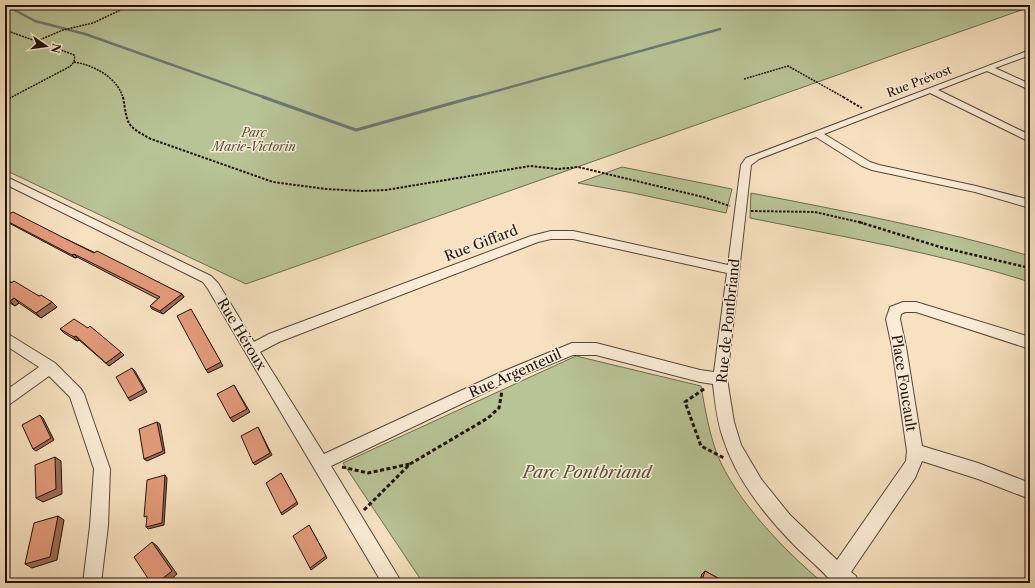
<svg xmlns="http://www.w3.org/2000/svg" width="1035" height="588" font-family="'Libre Caslon Text',serif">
  <rect width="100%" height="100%" fill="#f7e1c0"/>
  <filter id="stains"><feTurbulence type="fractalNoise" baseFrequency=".005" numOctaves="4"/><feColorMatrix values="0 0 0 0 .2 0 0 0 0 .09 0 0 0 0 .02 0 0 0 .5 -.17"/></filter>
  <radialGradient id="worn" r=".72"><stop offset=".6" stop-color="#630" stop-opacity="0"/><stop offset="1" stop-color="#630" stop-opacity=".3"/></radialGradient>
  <g fill="#b8c396" stroke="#6c6b52">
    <path d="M 5,5 L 367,5 L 378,8 L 391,5 L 1030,5 L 1030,7 L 246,284 L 5,170 Z"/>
    <path d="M 622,167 L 732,189 L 726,213 L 633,193 L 578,183 Z"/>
    <path d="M 751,193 C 845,211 938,229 1030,256 L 1030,282 C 939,253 844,237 750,218 Z"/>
    <path d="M 576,356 L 701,386 C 705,409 709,432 717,454 C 736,501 785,551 823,583 L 423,583 L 343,463 Z"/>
  </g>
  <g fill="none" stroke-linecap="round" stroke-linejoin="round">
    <g stroke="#6c7874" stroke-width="2.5">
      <path d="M 5,5 L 35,21 L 85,34 L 266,98"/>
      <path d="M 471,98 L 720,29"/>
    </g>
    <path stroke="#6c7874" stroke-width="3" d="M 263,97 L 356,130 L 474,97"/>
    <g stroke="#56463a" stroke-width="2">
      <g id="minor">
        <path d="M 1030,50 L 1030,55 L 995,68 L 1030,84 L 1030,90 L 987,71 L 938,90 L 1030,135 L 1030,142 L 930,93 L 824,134 L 870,162 L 879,165 L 976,186 L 1030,200 L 1030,208 L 975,192 L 872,170 L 862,166 L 816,137 L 759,159 L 751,165 L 727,379 L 734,422 L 741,445 L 761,479 L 790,515 L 837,560 L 906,461 L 907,451 L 892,347 L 886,319 L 890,307 L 903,302 L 916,302 L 1030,337 L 1030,349 L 916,312 L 905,312 L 901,314 L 900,319 L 906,347 L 922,446 L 978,463 L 1030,483 L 1030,499 L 978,479 L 922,461 L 915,478 L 851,572 L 856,576 L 858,583 L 835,583 L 831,581 C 820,568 806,557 794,545 C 764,514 736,479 723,438 C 717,421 715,402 713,384 L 700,382 L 596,355 L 573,355 L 507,382 L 331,466 L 402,583 L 382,583 L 208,289 L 203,282 L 5,184 L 5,177 L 9,178 L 211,276 L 218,283 L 254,342 L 269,334 L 531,236 L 551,231 L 573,231 L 728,265 L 741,165 L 746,158 ZM 551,239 L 573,239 L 727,273 L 714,372 L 700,370 L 596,343 L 572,343 L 497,374 L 324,454 L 260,352 L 279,342 L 538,242 Z"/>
        <path d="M 5,332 L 55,363 L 81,389 L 84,394 L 110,469 L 108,526 L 101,583 L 83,583 L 90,526 L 94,469 L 70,397 L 49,376 L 10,404 L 5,406 L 5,391 L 39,367 L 5,345 Z"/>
      </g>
    </g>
    <g stroke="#21130e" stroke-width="1.5" stroke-dasharray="2 1" stroke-linecap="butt">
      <path d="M 5,30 L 69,53 L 74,55 C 76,60 73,64 69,67 L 10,98"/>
      <path d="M 37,41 L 63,30 L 93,23 L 131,5"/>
      <path d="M 74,62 C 94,65 118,78 123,98"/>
      <path d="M 744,79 L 788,66 L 845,98"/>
    </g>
    <g stroke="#21130e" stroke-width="2" stroke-dasharray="2.5 1.5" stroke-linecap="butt">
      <path d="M 123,97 C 128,125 125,125 151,139 L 273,182 L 326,189 L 362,191 L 386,190 L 530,166 L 558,169 L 578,167 L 703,197 L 730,206"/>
      <path d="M 843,97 L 862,108"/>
      <path d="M 5,101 L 12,97"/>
      <path d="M 751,211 L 815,212 L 863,223"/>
    </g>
    <path stroke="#21130e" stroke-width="2.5" stroke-dasharray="3 2" stroke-linecap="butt" d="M 859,222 L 940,247 L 1030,268"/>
    <g stroke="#21130e" stroke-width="3" stroke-dasharray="4 2.5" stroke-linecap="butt">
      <path d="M 704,389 L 685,402 L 701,446 L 724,458"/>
      <path d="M 342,467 L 368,473 L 410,464"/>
      <path d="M 364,510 L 410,464 L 488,418 L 499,408 L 502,391"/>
    </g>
    <use href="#minor" fill="#faecd6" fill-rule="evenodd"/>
  </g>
  <g fill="#c3846a" stroke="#21130e">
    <path d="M 5,216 L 66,239 L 182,294 L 184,297 L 163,314 L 152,309 L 150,306 L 158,299 L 77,257 L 75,258 L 5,221 Z"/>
    <path d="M 5,279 L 39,296 L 52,302 L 57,307 L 41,318 L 19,303 L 15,306 L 5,300 Z"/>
    <path d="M 88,328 L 124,355 L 109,366 L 79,340 L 77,341 L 64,333 L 60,329 Z"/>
    <path d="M 705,571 L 727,583 L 699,583 L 702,574 Z"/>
  </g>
  <g fill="#9f6c56" stroke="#21130e">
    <path d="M 5,206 L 6,206 L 9,208 L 5,210 Z"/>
    <path d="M 74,254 L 77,257 L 75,258 L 72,255 Z"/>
    <path d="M 182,294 L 184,297 L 163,314 L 160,311 Z"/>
    <path d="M 14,298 L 19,303 L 15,306 L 10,301 Z"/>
    <path d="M 52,302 L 57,307 L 41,318 L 36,313 Z"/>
    <path d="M 193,313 L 223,366 L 208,373 L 206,370 Z"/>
    <path d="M 76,336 L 79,340 L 77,341 L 74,337 Z"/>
    <path d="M 121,352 L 124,355 L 109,366 L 106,363 Z"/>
    <path d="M 132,368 L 135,371 L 147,392 L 130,401 L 128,398 Z"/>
    <path d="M 234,385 L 250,412 L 233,422 L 230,418 Z"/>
    <path d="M 40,415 L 43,418 L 54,440 L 36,451 L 33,449 Z"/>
    <path d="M 157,422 L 160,424 L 165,453 L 147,461 L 144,459 Z"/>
    <path d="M 258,427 L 272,455 L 255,465 L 253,463 Z"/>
    <path d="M 55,457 L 61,461 L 62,494 L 43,502 L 36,498 Z"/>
    <path d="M 281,473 L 298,504 L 282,515 L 281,513 Z"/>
    <path d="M 165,475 L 167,478 L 164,525 L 148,529 L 146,527 Z"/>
    <path d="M 58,516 L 64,520 L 57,560 L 32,568 L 25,564 Z"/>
    <path d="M 309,525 L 327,558 L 311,570 L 310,568 Z"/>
    <path d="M 152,542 L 157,546 L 177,574 L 167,583 L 157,583 Z"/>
  </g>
  <g fill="#e39a7b" stroke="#21130e">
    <path d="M 13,212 L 66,239 L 94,253 L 97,251 L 182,294 L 160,311 L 150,306 L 160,297 L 74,254 L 72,255 L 5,220 L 5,216 Z"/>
    <path d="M 5,279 L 11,283 L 14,281 L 39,296 L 41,295 L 52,302 L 36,313 L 14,298 L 10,301 L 5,298 Z"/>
    <path d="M 191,309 L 221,362 L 206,370 L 177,316 Z"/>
    <path d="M 74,319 L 88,328 L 90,326 L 121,352 L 106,363 L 76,336 L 74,337 L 60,329 Z"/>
    <path d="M 132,368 L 144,389 L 128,398 L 116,377 Z"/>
    <path d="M 234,385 L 247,409 L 230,418 L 217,394 Z"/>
    <path d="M 40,415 L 51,438 L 33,449 L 22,425 Z"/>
    <path d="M 157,422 L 163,451 L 144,459 L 139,429 Z"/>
    <path d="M 258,427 L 270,453 L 253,463 L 241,436 Z"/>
    <path d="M 55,457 L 56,489 L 36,498 L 35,465 Z"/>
    <path d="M 281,473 L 297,502 L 281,513 L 266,483 Z"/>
    <path d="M 165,475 L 162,523 L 146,527 L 147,516 L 144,517 L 147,480 Z"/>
    <path d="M 58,516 L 50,557 L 25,564 L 34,523 Z"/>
    <path d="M 309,525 L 326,556 L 310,568 L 293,536 Z"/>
    <path d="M 152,542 L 172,571 L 157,583 L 151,583 L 134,557 Z"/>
    <path d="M 705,571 L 727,583 L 701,583 Z"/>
    <path d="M 341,580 L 342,583 L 336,583 Z"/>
  </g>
  <g text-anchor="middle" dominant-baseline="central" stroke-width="3" stroke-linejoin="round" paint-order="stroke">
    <g font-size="12" fill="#21130e" stroke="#faecd6">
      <text transform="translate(919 81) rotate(-21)">Rue Prévost</text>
    </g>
    <g font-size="12" font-style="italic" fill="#56513e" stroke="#faecd6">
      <text x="254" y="132">Parc<tspan x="254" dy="14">Marie-Victorin</tspan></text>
    </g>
    <g font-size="14" fill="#21130e" stroke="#faecd6">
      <text transform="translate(481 243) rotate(-21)">Rue Giffard</text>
      <text transform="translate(728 321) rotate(-84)">Rue de Pontbriand</text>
      <text transform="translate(242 334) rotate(59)">Rue Héroux</text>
      <text transform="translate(515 373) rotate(-24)">Rue Argenteuil</text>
      <text transform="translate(904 383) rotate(81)">Place Foucault</text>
    </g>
    <g font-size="17" font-style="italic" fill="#56513e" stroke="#faecd6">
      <text x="587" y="472">Parc Pontbriand</text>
    </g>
  </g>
  <rect width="1035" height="588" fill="none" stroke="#f7e1c0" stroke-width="20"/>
  <rect x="6" y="6" width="1023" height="576" fill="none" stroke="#21130e" stroke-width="2"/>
  <rect x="10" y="10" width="1015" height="568" fill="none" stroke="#21130e"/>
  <g transform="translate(46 46) rotate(103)" stroke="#faecd6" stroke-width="3" paint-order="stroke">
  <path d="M0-3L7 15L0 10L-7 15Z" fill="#21130e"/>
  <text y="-6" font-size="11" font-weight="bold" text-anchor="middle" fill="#21130e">N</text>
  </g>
  <rect width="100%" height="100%" filter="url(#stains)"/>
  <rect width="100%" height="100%" fill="url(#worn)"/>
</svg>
